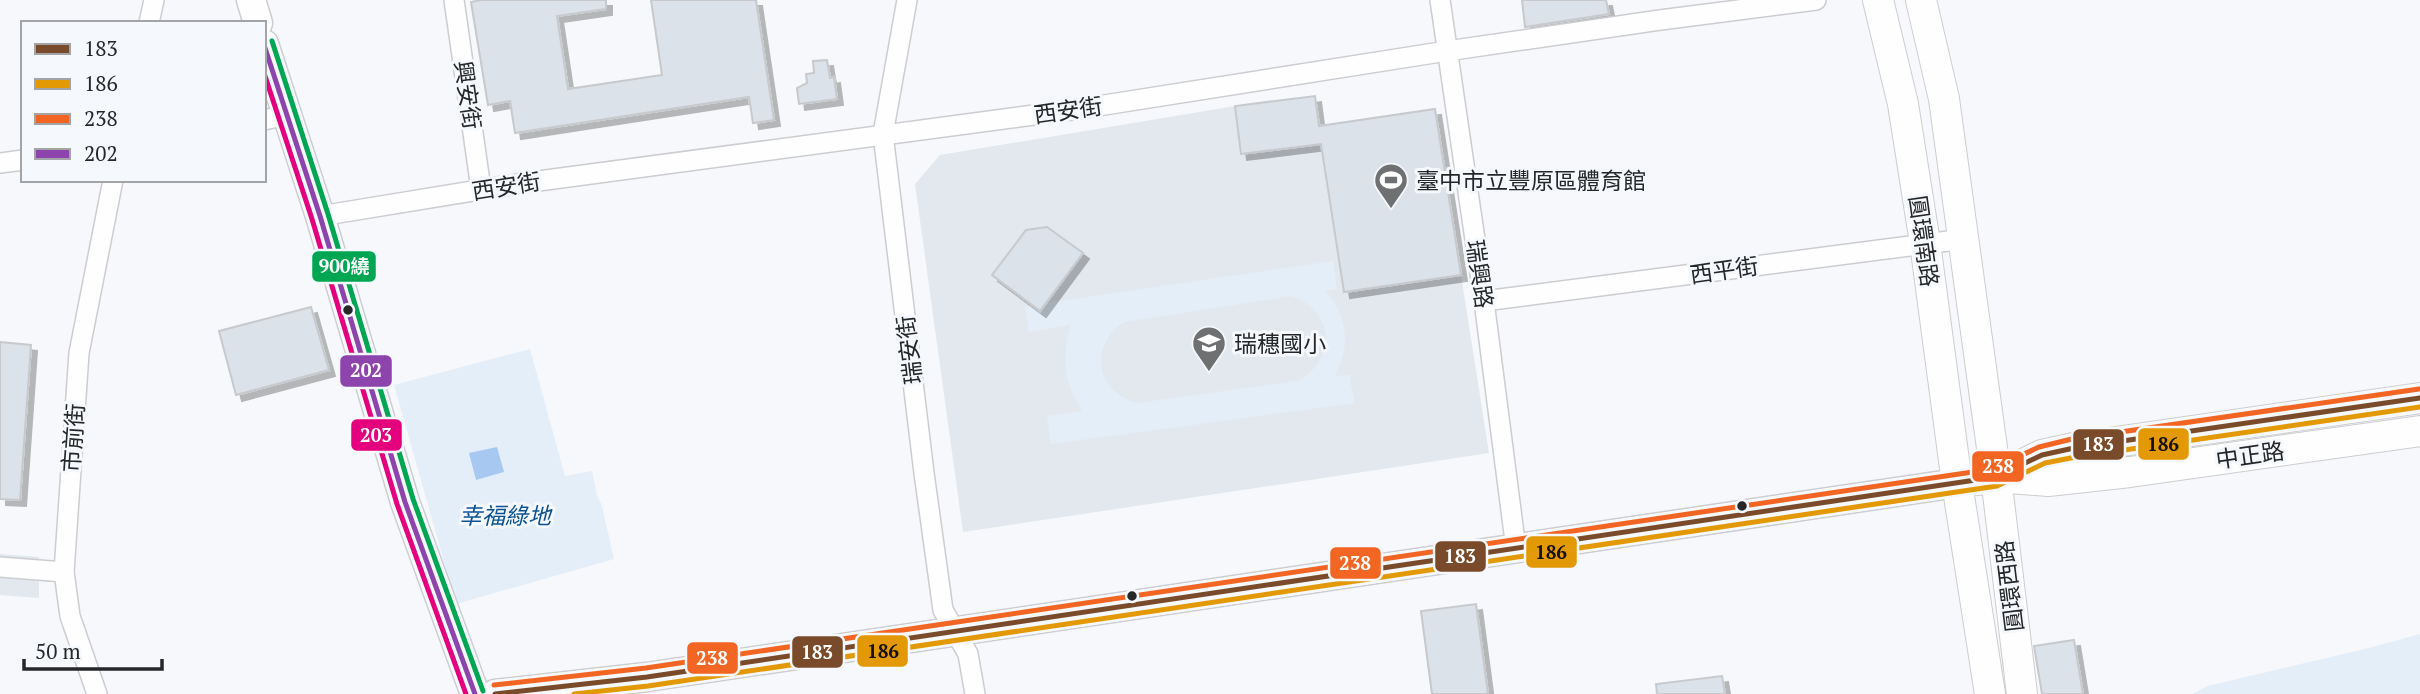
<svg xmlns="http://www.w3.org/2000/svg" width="2420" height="694" font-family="'PT Serif','Noto Sans TC',serif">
  <defs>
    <filter id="shadow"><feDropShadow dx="6" dy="6" stdDeviation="0" flood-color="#0004"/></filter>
  </defs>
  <rect width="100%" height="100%" fill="#f6f8fb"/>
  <g fill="#e2e8ed">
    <path d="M 1235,106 L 1242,154 L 1321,144 L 1344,292 L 1461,275 L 1489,453 L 963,532 L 915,184 L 940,155 Z"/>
    <path d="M 0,554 L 39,557 L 39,598 L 0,595 Z"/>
  </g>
  <g fill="#e4eef9" fill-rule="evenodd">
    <path d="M 1333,261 L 1337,289 L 1325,291 C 1348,316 1351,346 1335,376 L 1349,375 L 1355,403 L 1051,444 L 1047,416 L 1082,411 C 1064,383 1061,357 1071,325 L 1029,332 L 1025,306 ZM 1291,296 C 1334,310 1338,358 1298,381 L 1137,403 C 1095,391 1088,346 1124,322 Z"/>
    <path d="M 530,349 L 565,476 L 592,471 L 597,495 L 602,506 L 614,559 L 456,604 L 394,385 Z"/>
    <path d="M 2420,634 L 2420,694 L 2192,694 L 2208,686 L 2373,647 Z"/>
  </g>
  <path fill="#a7c9f1" d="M 497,447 L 504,472 L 476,480 L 469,453 Z"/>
  <g fill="#dbe2ea" stroke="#c8c9cc" stroke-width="2" filter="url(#shadow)">
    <path d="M 480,0 L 606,0 L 606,9 L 557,16 L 568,89 L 662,75 L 651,0 L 756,0 L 774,120 L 753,123 L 749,97 L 515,133 L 510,101 L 488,105 L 471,2 Z"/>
    <path d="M 1522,0 L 1606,0 L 1609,14 L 1525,27 Z"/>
    <path d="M 827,60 L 830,78 L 834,77 L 837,99 L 799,104 L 797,88 L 807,83 L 806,74 L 814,73 L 813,61 Z"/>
    <path d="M 1315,96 L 1319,126 L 1435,109 L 1461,275 L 1344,292 L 1321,144 L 1241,154 L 1235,106 Z"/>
    <path d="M 1047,227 L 1083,253 L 1040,311 L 992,275 L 1026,230 Z"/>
    <path d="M 311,307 L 329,370 L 236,395 L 219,331 Z"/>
    <path d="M 0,342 L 31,345 L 20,500 L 0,499 Z"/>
    <path d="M 1476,604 L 1488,694 L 1432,694 L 1421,611 Z"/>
    <path d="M 2074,640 L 2083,694 L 2042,694 L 2034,646 Z"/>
    <path d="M 1722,676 L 1725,694 L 1657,694 L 1656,684 Z"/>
  </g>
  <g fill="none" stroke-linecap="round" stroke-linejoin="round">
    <g stroke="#cccdd0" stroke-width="22">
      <g id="street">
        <path d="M 454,0 L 481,189"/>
        <path d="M 907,0 L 883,134 L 924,473 L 943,610 L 968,654 L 975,694"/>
        <path d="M 1440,0 L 1484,301 L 1516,549"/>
        <path d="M 149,23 L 154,0"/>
        <path d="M 264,120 L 286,115"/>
        <path d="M 0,163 L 23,160"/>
        <path d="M 320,216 L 516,184 L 1079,109 L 1447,51 L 1660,20 L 1816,0"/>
        <path d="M 1484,301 L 1964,239"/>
        <path d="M 0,567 L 64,572"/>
        <path d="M 97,694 L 70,616 L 64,572 L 79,353 L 113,180"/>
      </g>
    </g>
    <g stroke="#cccdd0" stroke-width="31">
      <g id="secondary">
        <path d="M 251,0 L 258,23"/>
        <path d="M 264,44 L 320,216 L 405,502 L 475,694"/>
        <path d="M 495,694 L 647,677 L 1957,483"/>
      </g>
    </g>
    <g stroke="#cccdd0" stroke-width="32">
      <g id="primary">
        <path d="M 1878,0 L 1903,104 L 1925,243 L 1957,483 L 1990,694"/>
        <path d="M 1921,0 L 1944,99 L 1996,477 L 2022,694"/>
        <path d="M 1999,476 L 2042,455 L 2074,448 L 2420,398"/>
        <path d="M 1978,480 L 1996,477 L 2048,481 L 2130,472 L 2420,431"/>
      </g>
    </g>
    <use href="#street" stroke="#fefefe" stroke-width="19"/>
    <use href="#secondary" stroke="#fefefe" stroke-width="28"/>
    <use href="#primary" stroke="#fefefe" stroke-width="30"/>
    <g stroke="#f5f8fc" stroke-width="10">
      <path id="bus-1" d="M 495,694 L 647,677 L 1996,477 L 2042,455 L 2074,448 L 2420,398"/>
    </g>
    <g stroke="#f5f8fc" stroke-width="10">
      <path id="bus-2" d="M 574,694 L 648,686 L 1997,486 L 2045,463 L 2076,457 L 2420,407"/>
    </g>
    <g stroke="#f5f8fc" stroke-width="10">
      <path id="bus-3" d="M 494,685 L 646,668 L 1993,469 L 2039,447 L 2072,439 L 2419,389"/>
    </g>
    <g stroke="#f5f8fc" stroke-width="10">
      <path id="bus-4" d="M 264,45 L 320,216 L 405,502 L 475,694"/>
    </g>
    <g stroke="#f5f8fc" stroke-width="10">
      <path id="bus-5" d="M 264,73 L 312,219 L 397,504 L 466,694"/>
    </g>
    <g stroke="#f5f8fc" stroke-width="10">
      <path id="bus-6" d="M 272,41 L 328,214 L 413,499 L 483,691"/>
    </g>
    <use href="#bus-1" stroke="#7a4b2a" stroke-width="5"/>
    <use href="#bus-2" stroke="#e29904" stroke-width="5"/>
    <use href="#bus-3" stroke="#f26522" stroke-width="5"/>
    <use href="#bus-4" stroke="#8e44ad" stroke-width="5"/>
    <use href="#bus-5" stroke="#e5007d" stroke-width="5"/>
    <use href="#bus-6" stroke="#00a651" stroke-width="5"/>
  </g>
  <defs>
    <g id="stadium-pin" transform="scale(1.75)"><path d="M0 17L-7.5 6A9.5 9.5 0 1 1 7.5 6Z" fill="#6f7072" stroke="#f5f8fc"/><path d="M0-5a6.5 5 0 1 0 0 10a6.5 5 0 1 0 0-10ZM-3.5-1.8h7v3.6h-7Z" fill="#fff"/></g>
    <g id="school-pin" transform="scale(1.75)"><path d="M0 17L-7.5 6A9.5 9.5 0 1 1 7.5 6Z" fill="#6f7072" stroke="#f5f8fc"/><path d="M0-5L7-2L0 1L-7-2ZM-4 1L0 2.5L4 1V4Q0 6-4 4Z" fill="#fff"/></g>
  </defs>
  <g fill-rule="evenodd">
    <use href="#stadium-pin" x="1391" y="180"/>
    <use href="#school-pin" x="1209" y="343"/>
  </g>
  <g fill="#262728" stroke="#f5f8fc" stroke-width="2.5">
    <circle cx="348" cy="310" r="6"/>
    <circle cx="1742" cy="506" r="6"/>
    <circle cx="1132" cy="596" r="6"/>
  </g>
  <g text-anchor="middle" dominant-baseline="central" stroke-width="6" stroke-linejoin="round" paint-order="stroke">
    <g font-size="23" fill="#262728" stroke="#f5f8fc">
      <text transform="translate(468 95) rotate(82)">興安街</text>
      <text transform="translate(1068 110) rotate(-8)">西安街</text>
      <text transform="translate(506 186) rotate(-9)">西安街</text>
      <text transform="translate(1924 241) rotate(82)">圓環南路</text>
      <text transform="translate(1724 270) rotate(-8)">西平街</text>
      <text transform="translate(1480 274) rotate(82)">瑞興路</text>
      <text transform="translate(909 350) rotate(-97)">瑞安街</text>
      <text transform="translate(73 438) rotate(-86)">市前街</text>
      <text transform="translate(2250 455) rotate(-8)">中正路</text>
      <text transform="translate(2009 586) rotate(-97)">圓環西路</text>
    </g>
    <g font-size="23" fill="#262728" stroke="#f5f8fc" text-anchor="start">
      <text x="1416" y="180">臺中市立豐原區體育館</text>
      <text x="1234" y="343">瑞穗國小</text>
    </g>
    <g font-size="23" font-style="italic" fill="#0c5193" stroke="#f5f8fc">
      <text x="505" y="515">幸福綠地</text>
    </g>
  </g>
  <g stroke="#f5f8fc" stroke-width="2.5">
    <rect x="311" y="250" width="66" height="33" rx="7" fill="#00a651"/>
    <rect x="339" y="354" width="54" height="34" rx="7" fill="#8e44ad"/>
    <rect x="350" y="418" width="53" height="34" rx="7" fill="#e5007d"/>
    <rect x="2137" y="427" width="53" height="34" rx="7" fill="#e29904"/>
    <rect x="2072" y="428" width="53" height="33" rx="7" fill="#7a4b2a"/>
    <rect x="1971" y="450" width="54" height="33" rx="7" fill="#f26522"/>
    <rect x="1525" y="535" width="53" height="34" rx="7" fill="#e29904"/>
    <rect x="1434" y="540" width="53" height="33" rx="7" fill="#7a4b2a"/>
    <rect x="1329" y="546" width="53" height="34" rx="7" fill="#f26522"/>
    <rect x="856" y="634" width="53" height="34" rx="7" fill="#e29904"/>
    <rect x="791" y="635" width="53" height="34" rx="7" fill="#7a4b2a"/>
    <rect x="686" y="641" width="53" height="34" rx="7" fill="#f26522"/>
  </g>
  <g font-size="19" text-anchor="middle" font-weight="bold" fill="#fff">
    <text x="344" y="273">900繞</text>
    <text x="366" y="377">202</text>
    <text x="376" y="442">203</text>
    <text x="2098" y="451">183</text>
    <text x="1998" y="473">238</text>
    <text x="1460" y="563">183</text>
    <text x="1355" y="570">238</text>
    <text x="817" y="659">183</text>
    <text x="712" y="665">238</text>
  </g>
  <g font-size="19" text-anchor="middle" font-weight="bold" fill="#111">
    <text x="2163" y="451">186</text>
    <text x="1551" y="559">186</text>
    <text x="883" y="658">186</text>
  </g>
  <rect x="21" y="21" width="245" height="161" fill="#f5f8fc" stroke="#a2a4a7" stroke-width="2"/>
  <rect x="35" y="44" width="35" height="10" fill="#7a4b2a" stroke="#a2a4a7" stroke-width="2"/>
  <text x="84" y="56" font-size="21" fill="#262728">183</text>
  <rect x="35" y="79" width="35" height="10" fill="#e29904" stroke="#a2a4a7" stroke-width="2"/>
  <text x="84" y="91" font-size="21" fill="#262728">186</text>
  <rect x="35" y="114" width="35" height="10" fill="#f26522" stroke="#a2a4a7" stroke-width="2"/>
  <text x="84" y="126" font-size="21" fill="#262728">238</text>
  <rect x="35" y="149" width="35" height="10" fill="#8e44ad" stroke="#a2a4a7" stroke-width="2"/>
  <text x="84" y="161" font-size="21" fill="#262728">202</text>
  <path d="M24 659v10h138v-10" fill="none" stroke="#262728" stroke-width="3.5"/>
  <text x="35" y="659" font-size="21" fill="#262728" stroke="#f5f8fc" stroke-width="5" paint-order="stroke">50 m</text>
</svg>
